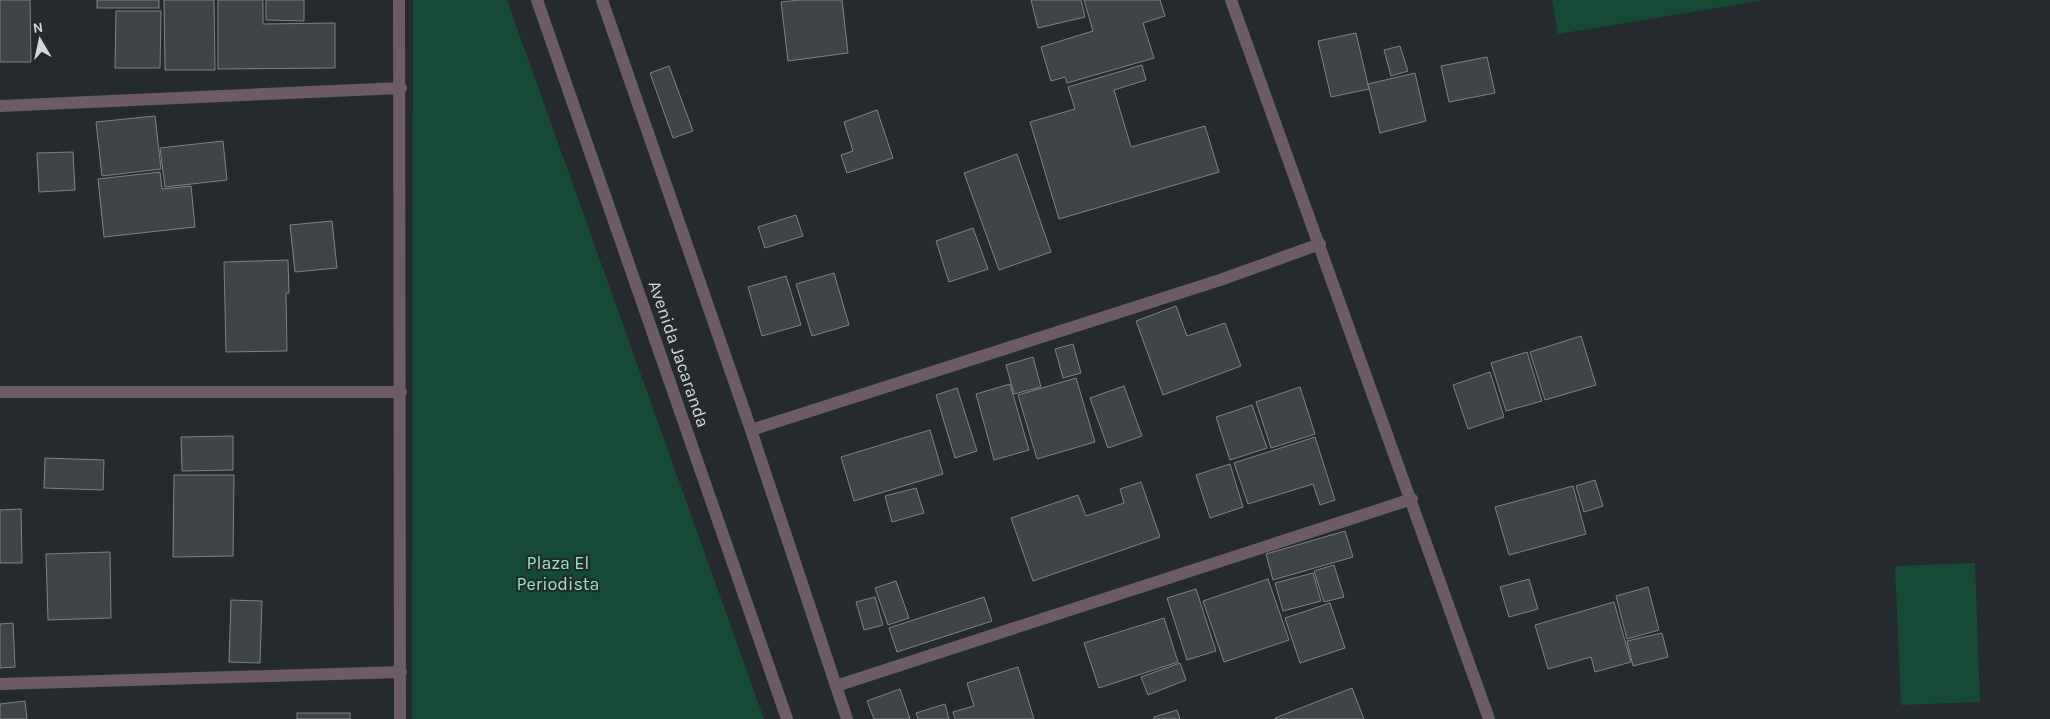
<svg xmlns="http://www.w3.org/2000/svg" width="2050" height="719" font-family="Karla,sans-serif">
  <rect width="100%" height="100%" fill="#252a2e"/>
  <g fill="#164a36">
    <path d="M 413,0 L 507,0 L 764,719 L 412,719 Z"/>
    <path d="M 1552,0 L 1765,0 L 1558,34 Z"/>
    <path d="M 1975,563 L 1980,702 L 1901,705 L 1895,566 Z"/>
  </g>
  <g fill="#3f4448" stroke="#7d8387">
    <path d="M 0,0 L 30,0 L 31,62 L 0,62 Z"/>
    <rect x="97" y="0" width="62" height="8"/>
    <path d="M 164,0 L 214,0 L 215,70 L 165,70 Z"/>
    <path d="M 218,0 L 263,0 L 263,24 L 335,23 L 335,68 L 218,69 Z"/>
    <path d="M 266,0 L 304,0 L 304,21 L 266,20 Z"/>
    <path d="M 800,0 L 842,0 L 848,53 L 788,61 L 781,2 Z"/>
    <path d="M 1031,0 L 1081,0 L 1085,17 L 1038,28 Z"/>
    <path d="M 1084,0 L 1160,0 L 1165,16 L 1143,23 L 1154,58 L 1067,83 L 1065,77 L 1051,81 L 1041,47 L 1093,31 Z"/>
    <path d="M 116,11 L 161,11 L 160,68 L 115,68 Z"/>
    <path d="M 1356,33 L 1369,89 L 1331,97 L 1318,41 Z"/>
    <path d="M 1400,46 L 1408,71 L 1391,76 L 1384,50 Z"/>
    <path d="M 1487,57 L 1495,93 L 1449,102 L 1441,66 Z"/>
    <path d="M 1142,65 L 1146,80 L 1114,90 L 1131,147 L 1205,126 L 1219,172 L 1059,219 L 1030,122 L 1075,109 L 1068,87 Z"/>
    <path d="M 669,66 L 693,131 L 673,138 L 650,73 Z"/>
    <path d="M 1415,73 L 1426,121 L 1380,133 L 1368,84 Z"/>
    <path d="M 877,110 L 893,158 L 847,173 L 841,155 L 853,151 L 844,122 Z"/>
    <path d="M 155,116 L 161,169 L 102,176 L 96,122 Z"/>
    <path d="M 223,141 L 227,180 L 165,187 L 160,148 Z"/>
    <path d="M 73,152 L 75,190 L 39,192 L 37,153 Z"/>
    <path d="M 1017,154 L 1051,252 L 999,270 L 964,173 Z"/>
    <path d="M 160,172 L 162,189 L 191,186 L 195,227 L 104,237 L 98,179 Z"/>
    <path d="M 796,215 L 803,236 L 765,248 L 758,227 Z"/>
    <path d="M 332,221 L 337,268 L 295,272 L 290,225 Z"/>
    <path d="M 973,228 L 988,269 L 949,282 L 936,241 Z"/>
    <path d="M 288,260 L 289,293 L 286,293 L 287,351 L 226,352 L 224,262 Z"/>
    <path d="M 834,273 L 849,325 L 812,336 L 796,284 Z"/>
    <path d="M 786,276 L 801,325 L 762,336 L 748,287 Z"/>
    <path d="M 1176,306 L 1187,336 L 1225,323 L 1241,366 L 1163,395 L 1136,321 Z"/>
    <path d="M 1581,336 L 1596,385 L 1545,400 L 1530,352 Z"/>
    <path d="M 1073,344 L 1081,373 L 1063,378 L 1055,349 Z"/>
    <path d="M 1527,352 L 1542,401 L 1506,411 L 1491,363 Z"/>
    <path d="M 1033,357 L 1041,387 L 1014,394 L 1006,365 Z"/>
    <path d="M 1490,372 L 1504,417 L 1468,429 L 1453,385 Z"/>
    <path d="M 1076,378 L 1095,442 L 1037,459 L 1018,395 Z"/>
    <path d="M 1010,384 L 1029,450 L 994,460 L 976,394 Z"/>
    <path d="M 1124,386 L 1142,436 L 1108,448 L 1090,398 Z"/>
    <path d="M 1300,387 L 1315,434 L 1271,448 L 1256,402 Z"/>
    <path d="M 957,388 L 977,451 L 955,458 L 936,395 Z"/>
    <path d="M 1252,405 L 1267,448 L 1230,460 L 1216,417 Z"/>
    <path d="M 930,430 L 943,474 L 854,501 L 841,457 Z"/>
    <path d="M 233,436 L 233,470 L 182,471 L 181,437 Z"/>
    <path d="M 1315,437 L 1335,500 L 1320,505 L 1313,484 L 1248,504 L 1234,463 Z"/>
    <path d="M 45,458 L 104,460 L 103,490 L 44,488 Z"/>
    <path d="M 1230,464 L 1243,507 L 1210,518 L 1196,475 Z"/>
    <path d="M 174,475 L 234,475 L 233,556 L 173,557 Z"/>
    <path d="M 1595,480 L 1603,506 L 1584,512 L 1576,486 Z"/>
    <path d="M 1141,482 L 1160,537 L 1033,581 L 1011,518 L 1078,495 L 1086,516 L 1124,503 L 1120,489 Z"/>
    <path d="M 1573,486 L 1586,534 L 1509,555 L 1495,507 Z"/>
    <path d="M 916,488 L 924,513 L 892,522 L 885,496 Z"/>
    <path d="M 21,509 L 22,563 L 0,563 L 0,510 Z"/>
    <path d="M 1345,531 L 1353,557 L 1273,580 L 1266,554 Z"/>
    <path d="M 110,552 L 111,618 L 48,620 L 46,554 Z"/>
    <path d="M 1334,565 L 1344,597 L 1324,602 L 1314,571 Z"/>
    <path d="M 1313,573 L 1321,601 L 1283,611 L 1275,583 Z"/>
    <path d="M 1268,579 L 1289,640 L 1224,662 L 1203,601 Z"/>
    <path d="M 1529,579 L 1538,609 L 1509,617 L 1500,587 Z"/>
    <path d="M 896,581 L 909,618 L 888,625 L 875,588 Z"/>
    <path d="M 1648,587 L 1659,630 L 1627,639 L 1616,596 Z"/>
    <path d="M 1196,589 L 1216,651 L 1187,660 L 1167,598 Z"/>
    <path d="M 875,597 L 883,625 L 864,630 L 856,602 Z"/>
    <path d="M 984,597 L 992,621 L 897,652 L 889,628 Z"/>
    <path d="M 231,600 L 262,601 L 260,663 L 229,662 Z"/>
    <path d="M 1614,602 L 1631,662 L 1595,672 L 1591,657 L 1548,669 L 1535,625 Z"/>
    <path d="M 1330,603 L 1345,648 L 1300,663 L 1285,618 Z"/>
    <path d="M 1164,618 L 1178,662 L 1099,688 L 1084,643 Z"/>
    <path d="M 13,623 L 15,667 L 0,668 L 0,624 Z"/>
    <path d="M 1662,633 L 1668,657 L 1633,666 L 1627,641 Z"/>
    <path d="M 1180,663 L 1186,680 L 1148,695 L 1141,677 Z"/>
    <path d="M 1018,667 L 1034,719 L 955,719 L 953,712 L 974,706 L 967,683 Z"/>
    <path d="M 1352,688 L 1364,719 L 1275,719 L 1275,718 Z"/>
    <path d="M 900,689 L 910,719 L 874,719 L 867,701 Z"/>
    <path d="M 25,701 L 27,719 L 0,719 L 0,704 Z"/>
    <path d="M 945,704 L 949,719 L 918,719 L 916,713 Z"/>
    <path d="M 1177,710 L 1180,719 L 1154,719 L 1154,717 Z"/>
    <rect x="297" y="713" width="53" height="6"/>
  </g>
  <g fill="none" stroke-linecap="round" stroke-linejoin="round">
    <g stroke="#6d5b68" stroke-width="12">
      <path d="M 399,0 L 400,719"/>
      <path d="M 537,0 L 787,719"/>
      <path d="M 602,0 L 751,430 L 847,719"/>
      <path d="M 1231,0 L 1489,719"/>
      <path d="M 0,106 L 401,88"/>
      <path d="M 0,392 L 401,392"/>
      <path d="M 751,430 L 1220,280 L 1320,244"/>
      <path d="M 0,684 L 401,672"/>
      <path d="M 836,686 L 1412,499"/>
    </g>
  </g>
  <g text-anchor="middle" dominant-baseline="central" stroke-width="4.5" stroke-linejoin="round" paint-order="stroke">
    <g font-size="18" fill="#d5d8da" stroke="#252a2e">
      <text transform="translate(679 354) rotate(71)">Avenida Jacaranda</text>
    </g>
    <g font-size="18" fill="#92e6c1" stroke="#252a2e">
      <text x="558" y="563">Plaza El<tspan x="558" dy="21">Periodista</tspan></text>
    </g>
  </g>
  <g transform="translate(40 40) rotate(351)" stroke="#252a2e" stroke-width="4" paint-order="stroke">
  <path d="M0-4L9 19L0 12L-9 19Z" fill="#d5d8da"/>
  <text y="-8" font-size="14" font-weight="bold" text-anchor="middle" fill="#d5d8da">N</text>
  </g>
</svg>
